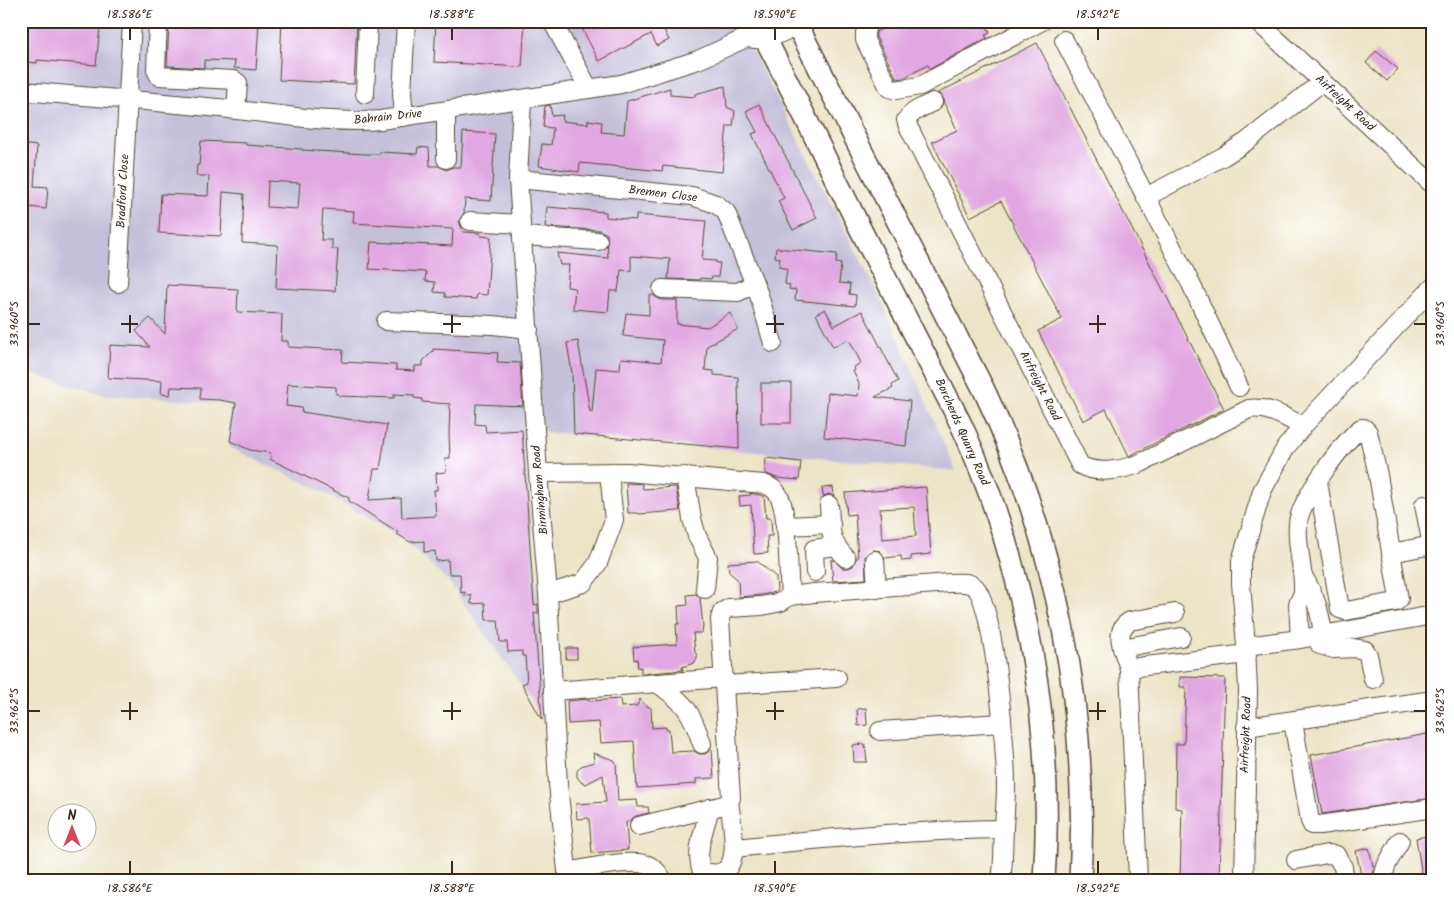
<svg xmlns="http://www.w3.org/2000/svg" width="1454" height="901" font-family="Kalam,sans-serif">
  <rect width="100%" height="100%" fill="#fff"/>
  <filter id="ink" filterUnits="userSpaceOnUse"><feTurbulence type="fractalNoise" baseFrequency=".02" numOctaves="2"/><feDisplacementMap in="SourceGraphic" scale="10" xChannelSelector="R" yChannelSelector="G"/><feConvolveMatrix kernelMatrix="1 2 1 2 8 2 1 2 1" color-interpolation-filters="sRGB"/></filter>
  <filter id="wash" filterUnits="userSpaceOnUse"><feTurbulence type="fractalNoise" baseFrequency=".0096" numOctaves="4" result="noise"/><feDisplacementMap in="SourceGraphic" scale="20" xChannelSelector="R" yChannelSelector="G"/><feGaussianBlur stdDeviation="1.12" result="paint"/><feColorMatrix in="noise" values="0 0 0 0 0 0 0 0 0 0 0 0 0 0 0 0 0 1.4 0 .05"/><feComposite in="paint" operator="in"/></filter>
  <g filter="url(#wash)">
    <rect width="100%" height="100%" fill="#ece4c6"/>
    <path fill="#c5c0da" d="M 21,21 L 737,21 L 884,305 L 956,471 L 524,430 L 547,723 L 449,582 L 400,536 L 312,486 L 229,447 L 230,404 L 101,394 L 21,371 Z"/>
    <g id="blocks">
      <g fill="#e1a7e2" fill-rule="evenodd">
        <path d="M 21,21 L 100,27 L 96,65 L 37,60 L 37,63 L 27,62 L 27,59 L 21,59 Z"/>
        <path d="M 169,21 L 259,21 L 256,70 L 234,68 L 235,61 L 204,60 L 204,68 L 167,66 Z"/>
        <path d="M 282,21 L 357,21 L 354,84 L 279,80 Z"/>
        <path d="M 436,21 L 525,21 L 522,67 L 434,62 Z"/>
        <path d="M 578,21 L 676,21 L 663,28 L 669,40 L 657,46 L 651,34 L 599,61 Z"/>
        <path d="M 896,21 L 984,21 L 990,33 L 985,35 L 987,38 L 930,69 L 928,65 L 903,78 L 897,79 L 876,37 L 876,32 Z"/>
        <path d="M 1037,43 L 1224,409 L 1129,456 L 1106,409 L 1083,421 L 1038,331 L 1062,319 L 1001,201 L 970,217 L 932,142 L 957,130 L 944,103 L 942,97 L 938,93 Z"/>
        <path d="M 1376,51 L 1398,69 L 1387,81 L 1366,63 Z"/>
        <path d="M 725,86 L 727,107 L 735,111 L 733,126 L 727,126 L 722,172 L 663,166 L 662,171 L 580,163 L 579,172 L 539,166 L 542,144 L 551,145 L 553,128 L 543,127 L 545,106 L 550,105 L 552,116 L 563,115 L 562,121 L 588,124 L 588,120 L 602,122 L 601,132 L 624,134 L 627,101 L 670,88 L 670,95 L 695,97 L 695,94 Z"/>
        <path d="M 759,104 L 817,218 L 793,230 L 778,201 L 784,198 L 752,134 L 757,132 L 746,111 Z"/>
        <path d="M 463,132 L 495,134 L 491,201 L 465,199 L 464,213 L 459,221 L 463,232 L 480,233 L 480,236 L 491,237 L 487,295 L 477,294 L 476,299 L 445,297 L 445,293 L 434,292 L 435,282 L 425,281 L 426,272 L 369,269 L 371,242 L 452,246 L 453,229 L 353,223 L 354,211 L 323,209 L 321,240 L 332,240 L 332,249 L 338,249 L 335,291 L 276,288 L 278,245 L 242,243 L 244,194 L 223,192 L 221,236 L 159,233 L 161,194 L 208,196 L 209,176 L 196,176 L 197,165 L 199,165 L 201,141 L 246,143 L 246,145 L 302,149 L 302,150 L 365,154 L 379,154 L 380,152 L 417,154 L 418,147 L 429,148 L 430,166 L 439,166 L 446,170 L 453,167 L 461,167 ZM 268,181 L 300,183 L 298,209 L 267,207 Z"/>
        <path d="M 21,144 L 37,146 L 34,186 L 48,187 L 46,209 L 21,206 Z"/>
        <path d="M 547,207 L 606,212 L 606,217 L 636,220 L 636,215 L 706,221 L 702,260 L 716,261 L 716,263 L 720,263 L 718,277 L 712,277 L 711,279 L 700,278 L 700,280 L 668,279 L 670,259 L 631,256 L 631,271 L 621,270 L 618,291 L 610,291 L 608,312 L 573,309 L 575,288 L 567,287 L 569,265 L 560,265 L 557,253 L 608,258 L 607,234 L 599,230 L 545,227 Z"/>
        <path d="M 776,248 L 837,254 L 836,263 L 841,264 L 839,283 L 850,284 L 849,294 L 856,295 L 855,306 L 795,300 L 796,290 L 789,289 L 790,285 L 785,284 L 787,269 L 779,267 L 780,258 L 775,257 Z"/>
        <path d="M 167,285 L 238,289 L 237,312 L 282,314 L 281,341 L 288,341 L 288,347 L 343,350 L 342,362 L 396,365 L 396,370 L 415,371 L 415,366 L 423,366 L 423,361 L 433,351 L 433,349 L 498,353 L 497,362 L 520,363 L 523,406 L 476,404 L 475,424 L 485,425 L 486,432 L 522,430 L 534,605 L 538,604 L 538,613 L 534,613 L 542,720 L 522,684 L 527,682 L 525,656 L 522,656 L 522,651 L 508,652 L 507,642 L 500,642 L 498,620 L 486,620 L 485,603 L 471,604 L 471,595 L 465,596 L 465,592 L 461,593 L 460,574 L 449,574 L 448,560 L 436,561 L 435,551 L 424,552 L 424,541 L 410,542 L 397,534 L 398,532 L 349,501 L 349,498 L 270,459 L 271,453 L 250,450 L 230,441 L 236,403 L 220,400 L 200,399 L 201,388 L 171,387 L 170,395 L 161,394 L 162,381 L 108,378 L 110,345 L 150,347 L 136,331 L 150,318 L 165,334 ZM 288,384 L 336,387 L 336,394 L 339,394 L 339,396 L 394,398 L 394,394 L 414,395 L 414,398 L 422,399 L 422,402 L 450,404 L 449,434 L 450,458 L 445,458 L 446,472 L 436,473 L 437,490 L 434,490 L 436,516 L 402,518 L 401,498 L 369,500 L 374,469 L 380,469 L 387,425 L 301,412 L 302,408 L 286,406 Z"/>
        <path d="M 649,295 L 653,295 L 661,300 L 677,300 L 677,324 L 708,327 L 730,313 L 738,329 L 707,346 L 705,370 L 714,371 L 714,375 L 738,377 L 739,449 L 574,434 L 572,373 L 567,343 L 578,341 L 590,412 L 592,412 L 596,368 L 620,370 L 621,358 L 661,362 L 663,340 L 623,336 L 626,313 L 649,315 Z"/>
        <path d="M 825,309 L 834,326 L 862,311 L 898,381 L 892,385 L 893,388 L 875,397 L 910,401 L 906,446 L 824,437 L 828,393 L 858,396 L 859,384 L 853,371 L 855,370 L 854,367 L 861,363 L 849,339 L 833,347 L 816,314 Z"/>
        <rect x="761" y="383" width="30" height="40"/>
        <path d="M 766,458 L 801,462 L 799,480 L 776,478 L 765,473 Z"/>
        <path d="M 626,483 L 642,484 L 643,489 L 676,487 L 680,510 L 678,511 L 639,514 L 639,513 L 628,513 Z"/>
        <path d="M 833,487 L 834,496 L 829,494 L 823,496 L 822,488 Z"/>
        <path d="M 926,487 L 931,554 L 911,556 L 911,560 L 902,561 L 901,556 L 885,558 L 880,551 L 874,550 L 869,552 L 865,556 L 866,579 L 833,581 L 831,560 L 834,560 L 842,568 L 848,568 L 853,566 L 856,558 L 858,558 L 855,514 L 847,515 L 845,493 ZM 914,507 L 916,536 L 882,539 L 880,509 Z"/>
        <path d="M 750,493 L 764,496 L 766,518 L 771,518 L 772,536 L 767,536 L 768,553 L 754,554 L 751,505 L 740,506 L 739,496 L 751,495 Z"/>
        <path d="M 757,561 L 776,577 L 777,590 L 775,592 L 761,595 L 739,597 L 738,580 L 729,572 L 728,563 Z"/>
        <path d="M 696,594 L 700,598 L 703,626 L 702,633 L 693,633 L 695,652 L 697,655 L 697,659 L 694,663 L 682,667 L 683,670 L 641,674 L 641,667 L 638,668 L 637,659 L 634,660 L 633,647 L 677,644 L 676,624 L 679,624 L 678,606 L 688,605 L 687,595 Z"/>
        <rect x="566" y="648" width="11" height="11"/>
        <path d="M 1180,677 L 1225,678 L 1219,880 L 1180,880 L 1182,809 L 1175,808 L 1176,744 L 1184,744 L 1186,687 L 1180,687 Z"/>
        <path d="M 589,699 L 589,701 L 620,699 L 621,707 L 637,706 L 640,699 L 645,705 L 651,708 L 652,728 L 666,727 L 666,729 L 669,729 L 671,752 L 694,751 L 699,754 L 705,754 L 712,749 L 714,778 L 696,779 L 696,784 L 637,788 L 634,741 L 601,743 L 599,722 L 568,724 L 567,701 Z"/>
        <path d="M 866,708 L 867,725 L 858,726 L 857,709 Z"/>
        <path d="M 1433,733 L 1433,798 L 1322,814 L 1311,755 Z"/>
        <path d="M 865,744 L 867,762 L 854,762 L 853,745 Z"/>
        <path d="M 593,753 L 614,760 L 616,763 L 618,801 L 637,800 L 638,807 L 648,807 L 649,813 L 636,816 L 626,823 L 628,850 L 592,853 L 589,818 L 577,819 L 576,804 L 606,802 L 603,775 L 586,784 L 581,782 L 577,777 L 577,771 L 581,766 L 594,762 Z"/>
        <path d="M 1433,835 L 1433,874 L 1422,875 L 1416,838 Z"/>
        <path d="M 1369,848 L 1374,871 L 1372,880 L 1362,880 L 1356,851 Z"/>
      </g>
    </g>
  </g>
  <g filter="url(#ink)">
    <use href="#blocks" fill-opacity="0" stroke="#564637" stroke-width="1"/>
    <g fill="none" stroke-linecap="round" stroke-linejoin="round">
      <g stroke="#564637" stroke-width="20">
        <g id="minor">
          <path d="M 158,21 L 156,70 L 159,76 L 234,80 L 238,83 L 236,110"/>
          <path d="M 552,21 L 589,89"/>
          <path d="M 868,21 L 865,33 L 865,40 L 889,88 L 896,90 L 920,86 L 1042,21"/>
          <path d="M 1257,21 L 1433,185"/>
          <path d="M 1064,40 L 1146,197"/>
          <path d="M 21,91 C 93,97 165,102 237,110 C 285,115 333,124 381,120 L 621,84 L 698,60 L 746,38 L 766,40 L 807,21"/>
          <path d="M 365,94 L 368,21"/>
          <path d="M 522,100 L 518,179 L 538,473 L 548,594 L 558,784 L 568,880"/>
          <path d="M 933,102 C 923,107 912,111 906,120 L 908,126 L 1080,465 C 1098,475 1123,470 1141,463 L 1249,409 C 1269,406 1286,418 1303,426"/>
          <path d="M 446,111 L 446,159"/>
          <path d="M 404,117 L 402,93 L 406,21"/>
          <path d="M 518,179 L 692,196 L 716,204 L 726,212 L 759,295 L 773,343"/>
          <path d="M 470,221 L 521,224"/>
          <path d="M 522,236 L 598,241"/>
          <path d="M 118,283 L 132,21"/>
          <path d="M 662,289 L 738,292 L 754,284"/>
          <path d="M 386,321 L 493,325 L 529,329"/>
          <path d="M 1239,387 L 1191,284 L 1146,197 L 1224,156 L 1246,142 L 1322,82"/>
          <path d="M 538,473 L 627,472 L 764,484 C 770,486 776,490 779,496 C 789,515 788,573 790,596 L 781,602 L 762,606 L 729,608 L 722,612 L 720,619 L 731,798 L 729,802 L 724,805 L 639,826"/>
          <path d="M 685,476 L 692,519 L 697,536 L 708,558 L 705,589"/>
          <path d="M 829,505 C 831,529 828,539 846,558"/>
          <path d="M 1424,505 L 1433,550"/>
          <path d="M 785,526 L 831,524"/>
          <path d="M 1391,553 L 1432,545"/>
          <path d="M 875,560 L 877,589"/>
          <path d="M 815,572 L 814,549 L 835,546"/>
          <path d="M 1303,576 C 1316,597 1320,611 1323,634"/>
          <path d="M 548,594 L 583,583 L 598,563 L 614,520 L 609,473"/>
          <path d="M 790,596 L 814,593 L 950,583 C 958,583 968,581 975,587 C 995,606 1006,753 1006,785 C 1006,799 1005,813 1004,827 C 1003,845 1004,862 1001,880"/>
          <path d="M 1316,636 L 1320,645 L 1334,649 L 1354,648 L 1365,650 L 1368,655 L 1373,679"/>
          <path d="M 1300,639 L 1298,604 L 1303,593 L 1303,586 C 1303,565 1296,544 1298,524 C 1299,501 1343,442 1361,428 L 1364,428 L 1368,432 L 1378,475 L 1399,599 L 1396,602 L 1346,611 L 1340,609 L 1318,482"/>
          <path d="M 1246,646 L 1300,639 L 1433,615"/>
          <path d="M 1122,648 L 1181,637"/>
          <path d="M 1129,668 L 1247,654"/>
          <path d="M 657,683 C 686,704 691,710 702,744"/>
          <path d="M 724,685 L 837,678"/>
          <path d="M 553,691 L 724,678"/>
          <path d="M 1293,721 L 1310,821 L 1312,825 L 1320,825 L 1433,808"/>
          <path d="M 1246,727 L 1426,701 L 1433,703"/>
          <path d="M 880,731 L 1001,723"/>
          <path d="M 710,808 C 705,828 694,852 702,871 C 747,886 732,826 729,802"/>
          <path d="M 735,848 C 824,838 914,830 1004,829"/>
          <path d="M 1296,860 L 1327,854 L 1336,855 L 1343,867 L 1345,880"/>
          <path d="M 567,872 C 585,869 634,857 650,866 C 655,869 660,875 663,880"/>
          <path d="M 1138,880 L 1129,668 C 1124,653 1112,631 1130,621 L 1175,613"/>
          <path d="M 1244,880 L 1248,691 L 1246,646 L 1241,583 L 1241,561 L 1262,491 L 1286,447 L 1303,426 L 1433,287"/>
          <path d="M 1382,880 L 1387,864 L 1400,841"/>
        </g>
      </g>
      <g stroke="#564637" stroke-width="24">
        <g id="major">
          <path d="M 756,21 C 796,96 832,173 870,248 C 889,284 907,320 925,355 C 939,381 953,407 965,433 C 1027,573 1055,727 1044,880"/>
          <path d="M 795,21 L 984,390 C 1057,544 1089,710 1080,880"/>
        </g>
      </g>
      <use href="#minor" stroke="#fff" stroke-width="18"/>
      <use href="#major" stroke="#fff" stroke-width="21"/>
    </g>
  </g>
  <path fill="none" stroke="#3b2a1e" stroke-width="2" d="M 130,28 L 130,40M 452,28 L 452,40M 775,28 L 775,40M 1098,28 L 1098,40M 130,315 L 130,333M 452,315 L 452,333M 775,315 L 775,333M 1098,315 L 1098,333M 28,324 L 40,324M 121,324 L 138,324M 443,324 L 461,324M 766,324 L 784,324M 1089,324 L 1106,324M 1414,324 L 1426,324M 130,702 L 130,720M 452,702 L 452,720M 775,702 L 775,720M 1098,702 L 1098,720M 28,711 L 40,711M 121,711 L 138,711M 443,711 L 461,711M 766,711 L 784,711M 1089,711 L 1106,711M 1414,711 L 1426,711M 130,861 L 130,874M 452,861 L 452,874M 775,861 L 775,874M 1098,861 L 1098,874"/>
  <g text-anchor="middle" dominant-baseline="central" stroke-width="5" stroke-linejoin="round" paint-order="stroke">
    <g font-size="12" fill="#3b2a1e" stroke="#fff">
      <text transform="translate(1345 103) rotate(43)">Airfreight Road</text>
      <text transform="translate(388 117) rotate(-6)">Bahrain Drive</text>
      <text transform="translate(123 191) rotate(-87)">Bradford Close</text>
      <text transform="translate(663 194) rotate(7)">Bremen Close</text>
      <text transform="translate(1040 386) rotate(63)">Airfreight Road</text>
      <text transform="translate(962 432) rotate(66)">Borcherds Quarry Road</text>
      <text transform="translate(540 490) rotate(-95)">Birmingham Road</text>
      <text transform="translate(1246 735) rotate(-88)">Airfreight Road</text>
    </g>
  </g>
  <rect width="1454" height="901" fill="none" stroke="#fff" stroke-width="55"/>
  <g transform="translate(72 828)"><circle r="24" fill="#ffffff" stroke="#b1aaa5"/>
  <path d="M0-4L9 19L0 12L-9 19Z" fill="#d1495b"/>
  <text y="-8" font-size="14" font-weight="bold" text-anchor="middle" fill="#3b2a1e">N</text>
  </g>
  <rect x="28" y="28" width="1398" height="846" fill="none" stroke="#3b2a1e" stroke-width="2"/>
  <g font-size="12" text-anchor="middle" fill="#3b2a1e">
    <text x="130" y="18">18.586°E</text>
    <text x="452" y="18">18.588°E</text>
    <text x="775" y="18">18.590°E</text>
    <text x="1098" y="18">18.592°E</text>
    <text transform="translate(14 324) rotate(-90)" y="4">33.960°S</text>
    <text transform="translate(1440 324) rotate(-90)" y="4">33.960°S</text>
    <text transform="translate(14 711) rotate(-90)" y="4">33.962°S</text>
    <text transform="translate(1440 711) rotate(-90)" y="4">33.962°S</text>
    <text x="130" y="892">18.586°E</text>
    <text x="452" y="892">18.588°E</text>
    <text x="775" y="892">18.590°E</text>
    <text x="1098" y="892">18.592°E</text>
  </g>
</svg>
